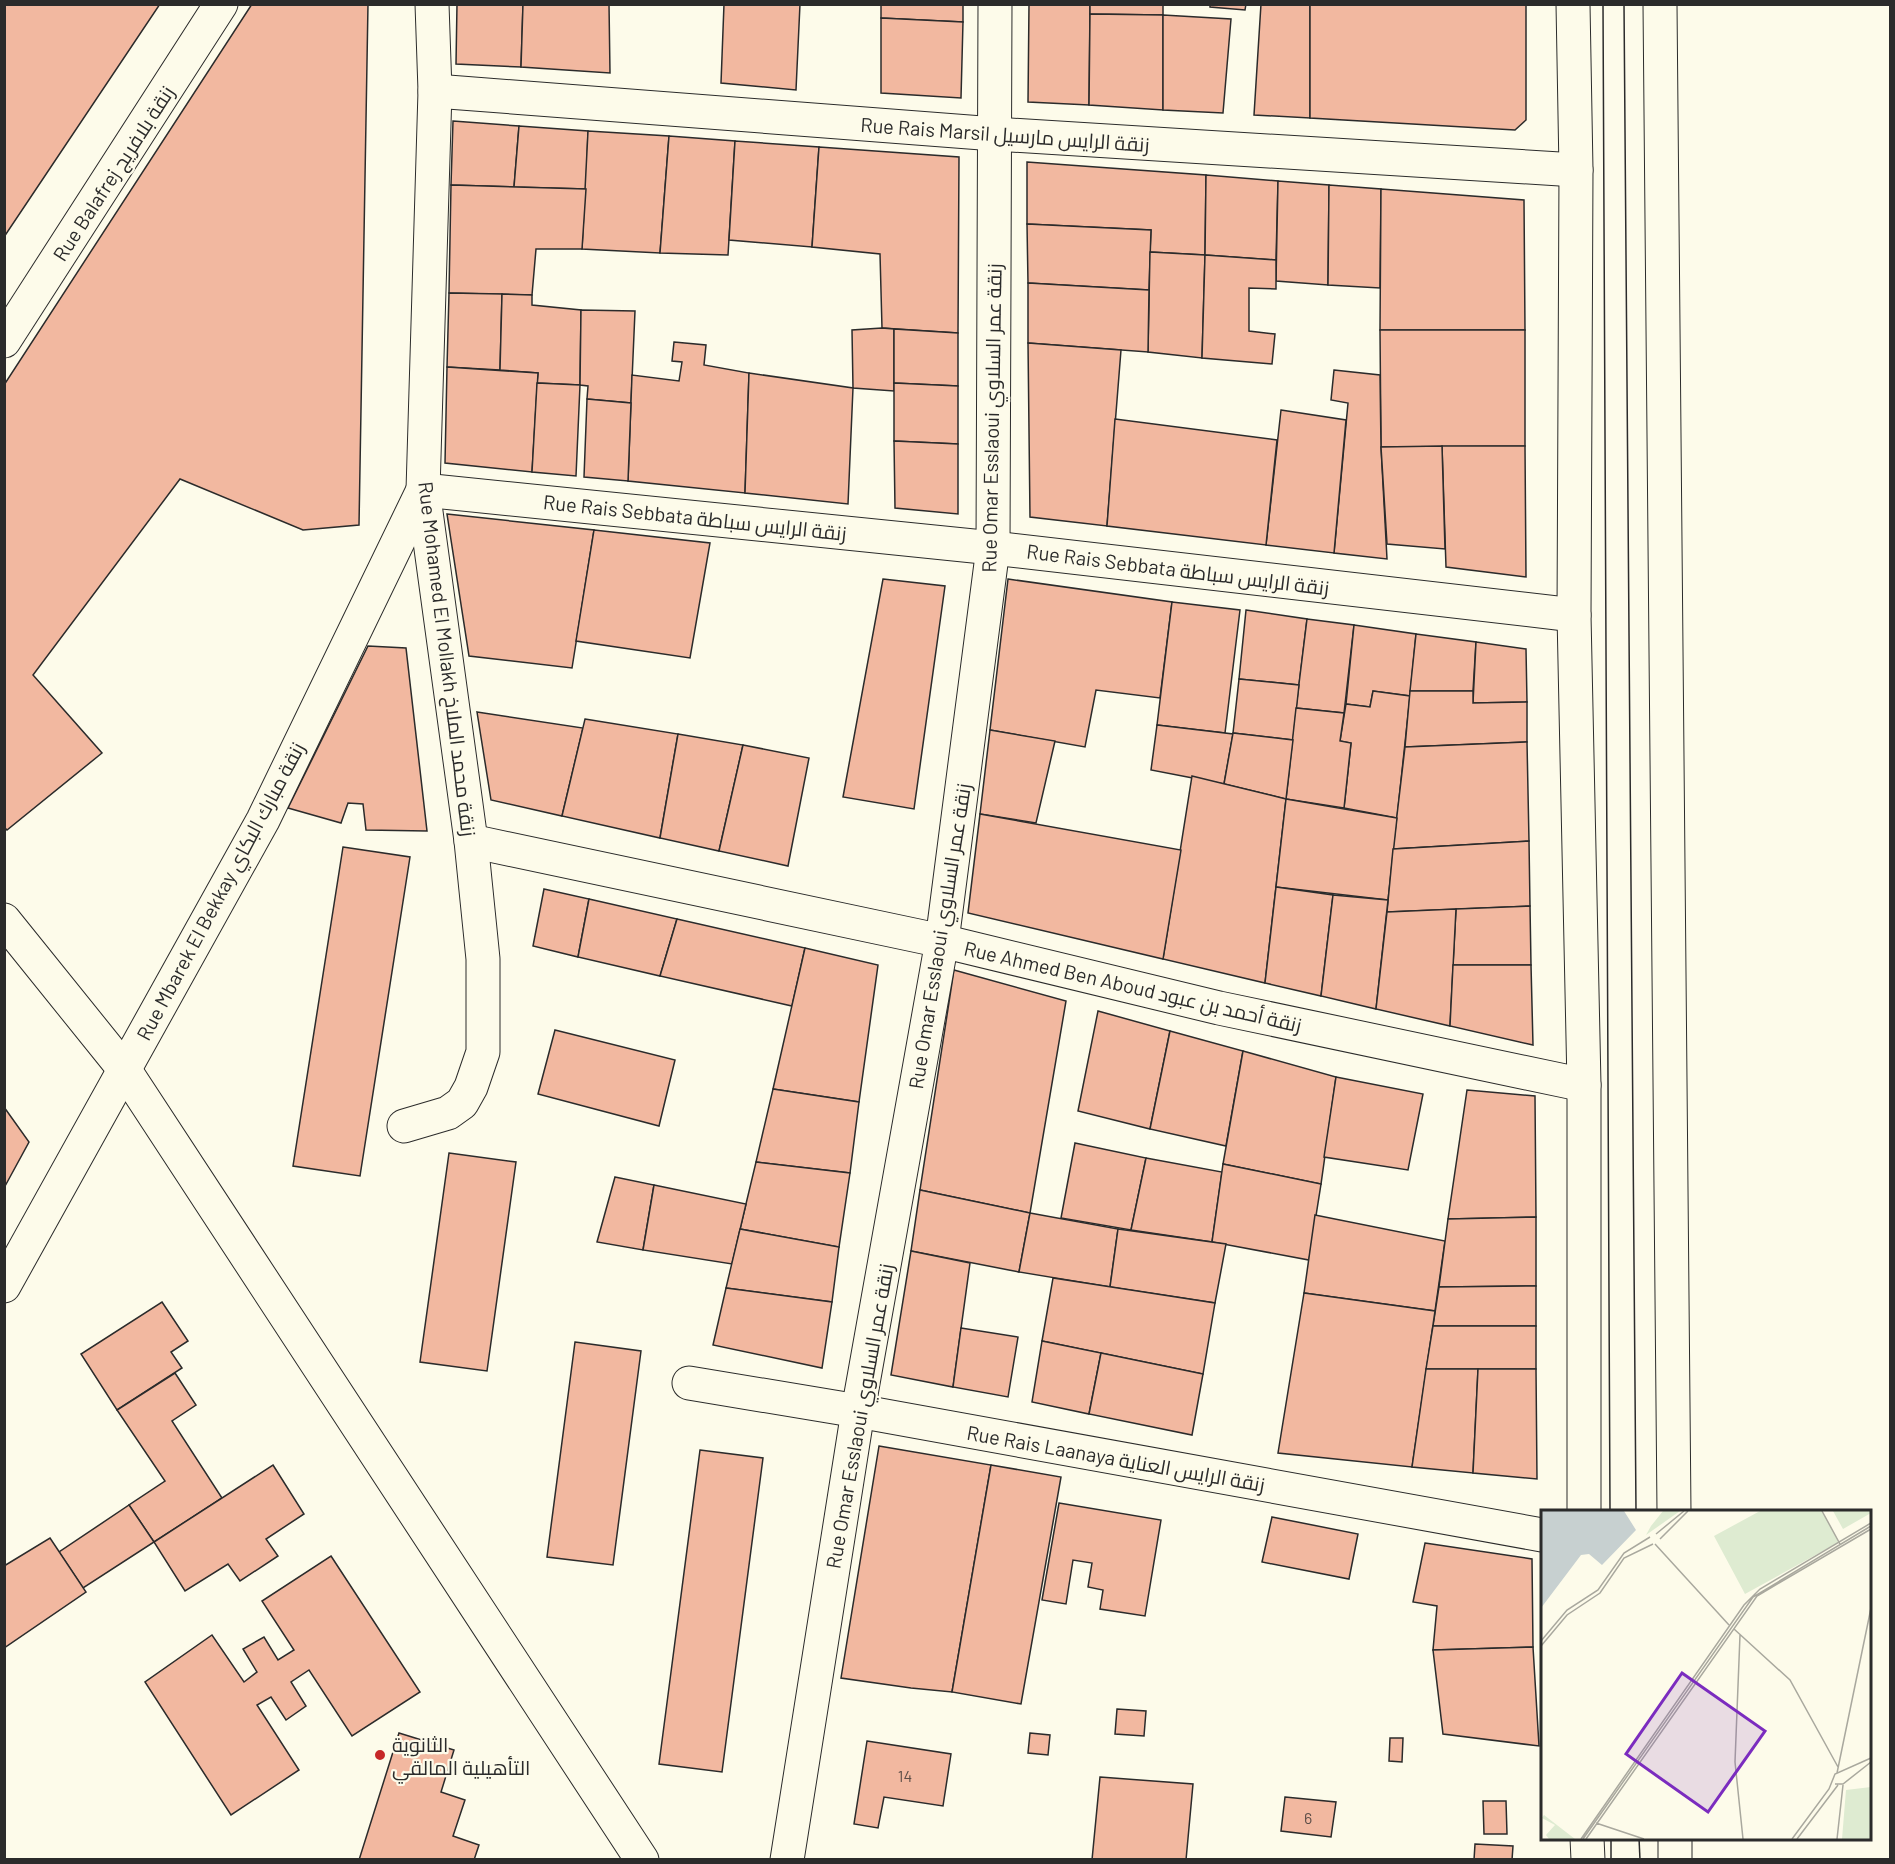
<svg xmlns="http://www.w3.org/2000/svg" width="1895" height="1864" font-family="Barlow,Cairo,sans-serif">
  <rect width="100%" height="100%" fill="#fdfbea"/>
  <g fill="#f2b8a0" stroke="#2b2b2b" stroke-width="1.5">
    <path d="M 4,4 L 160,4 L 4,237 Z"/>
    <path d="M 252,4 L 368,4 L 359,525 L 303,530 L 180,479 L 33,675 L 102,753 L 7,830 L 4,827 L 4,385 Z"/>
    <path d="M 457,4 L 523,4 L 521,67 L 456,64 Z"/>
    <path d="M 523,4 L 609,4 L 610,73 L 521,67 Z"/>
    <path d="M 724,4 L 800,4 L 796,90 L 721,83 Z"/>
    <path d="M 881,4 L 963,4 L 963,22 L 881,18 Z"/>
    <path d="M 1029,4 L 1090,4 L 1089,105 L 1028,102 Z"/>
    <path d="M 1090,4 L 1163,4 L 1163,15 L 1090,14 Z"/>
    <path d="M 1210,4 L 1246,4 L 1245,10 L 1210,7 Z"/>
    <path d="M 1261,4 L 1310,4 L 1310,118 L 1254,115 Z"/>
    <path d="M 1310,4 L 1526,4 L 1526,120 L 1515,130 L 1310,118 Z"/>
    <path d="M 1090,14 L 1163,15 L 1163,110 L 1089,105 Z"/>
    <path d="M 1163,15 L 1231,19 L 1223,113 L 1163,110 Z"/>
    <path d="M 881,18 L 963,22 L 961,98 L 881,93 Z"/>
    <path d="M 453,121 L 519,126 L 514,187 L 451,185 Z"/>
    <path d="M 519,126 L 588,131 L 586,189 L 514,187 Z"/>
    <path d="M 588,131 L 669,136 L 660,253 L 582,249 Z"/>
    <path d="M 669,136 L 735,141 L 728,255 L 660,253 Z"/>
    <path d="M 735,141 L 819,147 L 812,247 L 729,240 Z"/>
    <path d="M 819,147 L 959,157 L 958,333 L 882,328 L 880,254 L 812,247 Z"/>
    <path d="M 1027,162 L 1206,175 L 1205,255 L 1150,252 L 1151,230 L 1027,224 Z"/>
    <path d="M 1206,175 L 1278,181 L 1276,260 L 1205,255 Z"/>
    <path d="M 1278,181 L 1329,185 L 1328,285 L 1276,281 Z"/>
    <path d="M 451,185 L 586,189 L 582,249 L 536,249 L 532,295 L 449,293 Z"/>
    <path d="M 1329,185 L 1381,189 L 1380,288 L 1328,285 Z"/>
    <path d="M 1381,189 L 1524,200 L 1525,330 L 1380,330 Z"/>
    <path d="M 1027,224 L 1151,230 L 1149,290 L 1028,283 Z"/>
    <path d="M 1150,252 L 1205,255 L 1202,358 L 1148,352 Z"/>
    <path d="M 1205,255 L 1276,260 L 1276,289 L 1249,288 L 1249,331 L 1275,334 L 1272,364 L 1202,358 Z"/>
    <path d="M 1028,283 L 1149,290 L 1148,352 L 1028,343 Z"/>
    <path d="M 449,293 L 502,294 L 500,370 L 447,367 Z"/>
    <path d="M 502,294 L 532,295 L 532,305 L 581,310 L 580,385 L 537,383 L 538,373 L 500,370 Z"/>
    <path d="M 581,310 L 635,311 L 631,403 L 587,399 L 588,386 L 580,385 Z"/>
    <path d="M 882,328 L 894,329 L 894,391 L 853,388 L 852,330 Z"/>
    <path d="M 894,329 L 958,333 L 958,386 L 894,383 Z"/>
    <path d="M 1380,330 L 1525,330 L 1525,446 L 1381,447 Z"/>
    <path d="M 674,342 L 706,345 L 704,365 L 749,373 L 745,493 L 628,481 L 632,375 L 679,381 L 682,362 L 672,361 Z"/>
    <path d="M 1028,343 L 1121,350 L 1107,526 L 1030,517 Z"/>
    <path d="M 447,367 L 538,373 L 532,472 L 445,463 Z"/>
    <path d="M 1334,370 L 1380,375 L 1381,447 L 1387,559 L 1334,553 L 1348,403 L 1331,400 Z"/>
    <path d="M 749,373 L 853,388 L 848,504 L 745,493 Z"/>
    <path d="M 537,383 L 580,385 L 576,476 L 532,472 Z"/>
    <path d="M 894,383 L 958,386 L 958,444 L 894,441 Z"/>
    <path d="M 587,399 L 631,403 L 628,481 L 584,477 Z"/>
    <path d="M 1281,410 L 1346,420 L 1334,553 L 1266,545 Z"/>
    <path d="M 1115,419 L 1277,440 L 1266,545 L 1107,526 Z"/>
    <path d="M 894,441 L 958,444 L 958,514 L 895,508 Z"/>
    <path d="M 1442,446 L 1525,446 L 1526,577 L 1446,567 Z"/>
    <path d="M 1442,446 L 1445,549 L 1387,544 L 1381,447 Z"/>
    <path d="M 447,514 L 594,530 L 572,668 L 469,656 Z"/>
    <path d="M 594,530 L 710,543 L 690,658 L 576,641 Z"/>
    <path d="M 883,579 L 945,586 L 914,809 L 843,797 Z"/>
    <path d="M 1008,579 L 1172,602 L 1160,698 L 1096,690 L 1085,747 L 990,730 Z"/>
    <path d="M 1172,602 L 1240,610 L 1225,733 L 1157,725 Z"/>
    <path d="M 1246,610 L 1307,619 L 1299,685 L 1239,679 Z"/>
    <path d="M 1307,619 L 1354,625 L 1344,713 L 1296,708 Z"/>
    <path d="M 1354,625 L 1416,634 L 1410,696 L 1373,691 L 1370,707 L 1346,704 Z"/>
    <path d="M 1416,634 L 1476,642 L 1473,691 L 1410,691 Z"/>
    <path d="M 1476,642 L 1526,649 L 1527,702 L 1473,703 Z"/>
    <path d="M 368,646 L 406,648 L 427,831 L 366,830 L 363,804 L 348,803 L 341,823 L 288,808 Z"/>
    <path d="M 1239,679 L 1299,685 L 1293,740 L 1233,733 Z"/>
    <path d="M 1373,691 L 1410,696 L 1397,818 L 1344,808 L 1351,743 L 1340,741 L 1346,704 L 1370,707 Z"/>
    <path d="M 1410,691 L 1473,691 L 1473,703 L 1527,702 L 1527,742 L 1405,747 Z"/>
    <path d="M 1296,708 L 1344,713 L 1340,741 L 1351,743 L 1344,808 L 1286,799 Z"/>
    <path d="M 477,712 L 583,728 L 562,816 L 491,800 Z"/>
    <path d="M 585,719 L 678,734 L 660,838 L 562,816 Z"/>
    <path d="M 1157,725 L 1233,734 L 1224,784 L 1151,770 Z"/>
    <path d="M 990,730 L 1055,741 L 1036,823 L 980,814 Z"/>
    <path d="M 1233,733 L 1293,740 L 1286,799 L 1224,784 Z"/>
    <path d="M 678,734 L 743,745 L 719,851 L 660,838 Z"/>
    <path d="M 1527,742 L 1529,841 L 1393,849 L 1405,747 Z"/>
    <path d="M 743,745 L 809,758 L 788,866 L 719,851 Z"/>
    <path d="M 1192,776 L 1286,799 L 1265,983 L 1163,959 Z"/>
    <path d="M 1286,799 L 1397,818 L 1388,900 L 1276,887 Z"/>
    <path d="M 980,814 L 1181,850 L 1163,959 L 968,913 Z"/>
    <path d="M 1529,841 L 1530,906 L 1387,912 L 1393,849 Z"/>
    <path d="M 343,847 L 410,857 L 360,1176 L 293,1166 Z"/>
    <path d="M 1276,887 L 1333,895 L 1321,996 L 1265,983 Z"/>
    <path d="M 544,889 L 589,899 L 578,957 L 533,946 Z"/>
    <path d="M 1333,895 L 1388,900 L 1376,1009 L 1321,996 Z"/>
    <path d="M 589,899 L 677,919 L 660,976 L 578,957 Z"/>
    <path d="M 1530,906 L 1531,965 L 1453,965 L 1456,909 Z"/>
    <path d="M 1456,909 L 1450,1026 L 1376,1009 L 1387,912 Z"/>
    <path d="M 677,919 L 805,948 L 792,1006 L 660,976 Z"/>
    <path d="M 805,948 L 878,965 L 859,1102 L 773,1089 Z"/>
    <path d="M 1453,965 L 1531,965 L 1533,1045 L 1450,1026 Z"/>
    <path d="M 954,970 L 1066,1001 L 1030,1213 L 920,1190 Z"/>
    <path d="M 1098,1011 L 1170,1031 L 1150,1129 L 1078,1111 Z"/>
    <path d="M 555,1030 L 675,1060 L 659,1126 L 538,1094 Z"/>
    <path d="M 1170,1031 L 1243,1051 L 1226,1146 L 1150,1129 Z"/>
    <path d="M 1243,1051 L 1336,1077 L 1321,1184 L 1223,1164 Z"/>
    <path d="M 1336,1077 L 1423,1094 L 1408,1170 L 1324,1157 Z"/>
    <path d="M 773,1089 L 859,1102 L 850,1173 L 756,1162 Z"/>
    <path d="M 1467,1090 L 1535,1096 L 1536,1217 L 1448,1219 Z"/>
    <path d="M 4,1107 L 29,1142 L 4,1188 Z"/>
    <path d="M 1075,1143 L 1146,1158 L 1131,1230 L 1061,1218 Z"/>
    <path d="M 449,1153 L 516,1162 L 487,1371 L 420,1362 Z"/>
    <path d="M 1146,1158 L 1222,1172 L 1212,1242 L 1131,1230 Z"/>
    <path d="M 756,1162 L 850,1173 L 839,1247 L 740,1229 Z"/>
    <path d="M 1223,1164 L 1321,1184 L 1309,1260 L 1212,1242 Z"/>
    <path d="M 615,1177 L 654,1185 L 643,1250 L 597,1242 Z"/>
    <path d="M 654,1185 L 746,1204 L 732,1264 L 643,1250 Z"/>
    <path d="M 920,1190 L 1030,1213 L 1019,1272 L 911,1251 Z"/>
    <path d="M 1030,1213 L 1118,1229 L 1110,1287 L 1019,1272 Z"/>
    <path d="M 1315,1215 L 1445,1241 L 1435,1311 L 1304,1293 Z"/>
    <path d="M 1536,1217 L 1536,1286 L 1439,1287 L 1448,1219 Z"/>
    <path d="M 740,1229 L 839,1247 L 832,1302 L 726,1288 Z"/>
    <path d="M 1118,1229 L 1226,1244 L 1215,1303 L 1110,1287 Z"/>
    <path d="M 911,1251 L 970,1263 L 953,1387 L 891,1375 Z"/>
    <path d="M 1053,1278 L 1215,1303 L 1203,1374 L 1042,1341 Z"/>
    <path d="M 1536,1286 L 1536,1326 L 1433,1326 L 1439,1287 Z"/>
    <path d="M 726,1288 L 832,1302 L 822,1368 L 713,1345 Z"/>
    <path d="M 1304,1293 L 1435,1311 L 1412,1467 L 1278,1453 Z"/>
    <path d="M 162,1302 L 188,1341 L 171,1352 L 182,1368 L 117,1410 L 81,1354 Z"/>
    <path d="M 1433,1326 L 1536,1326 L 1536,1369 L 1426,1369 Z"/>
    <path d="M 961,1328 L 1018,1337 L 1008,1397 L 953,1387 Z"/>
    <path d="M 1042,1341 L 1101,1353 L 1089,1414 L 1032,1402 Z"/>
    <path d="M 575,1342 L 641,1351 L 613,1565 L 547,1557 Z"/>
    <path d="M 1101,1353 L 1203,1374 L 1192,1435 L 1089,1414 Z"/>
    <path d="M 1426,1369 L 1478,1369 L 1473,1473 L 1412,1467 Z"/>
    <path d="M 1478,1369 L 1536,1369 L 1537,1479 L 1473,1473 Z"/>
    <path d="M 175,1373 L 196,1405 L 172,1421 L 222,1498 L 154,1542 L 129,1505 L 165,1481 L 117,1410 Z"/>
    <path d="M 879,1446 L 991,1465 L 952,1692 L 911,1688 L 841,1678 Z"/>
    <path d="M 700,1450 L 763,1458 L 722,1772 L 659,1764 Z"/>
    <path d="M 273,1465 L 304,1514 L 266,1539 L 278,1556 L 240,1581 L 228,1564 L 185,1591 L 154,1542 Z"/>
    <path d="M 991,1465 L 1061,1477 L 1021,1704 L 952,1692 Z"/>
    <path d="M 1059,1503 L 1161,1520 L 1145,1616 L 1100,1609 L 1103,1590 L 1088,1587 L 1092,1563 L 1073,1560 L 1066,1604 L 1042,1600 Z"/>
    <path d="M 129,1505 L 154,1542 L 83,1588 L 59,1552 Z"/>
    <path d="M 1272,1517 L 1358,1534 L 1349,1579 L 1262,1562 Z"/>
    <path d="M 50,1538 L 86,1592 L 4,1648 L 4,1566 Z"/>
    <path d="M 1425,1543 L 1532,1559 L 1533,1647 L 1433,1650 L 1437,1606 L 1413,1602 Z"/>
    <path d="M 331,1556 L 420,1692 L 352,1736 L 309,1670 L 291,1682 L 306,1706 L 286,1720 L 271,1697 L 257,1705 L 299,1770 L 231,1815 L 145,1682 L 212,1635 L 244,1682 L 257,1672 L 243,1649 L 264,1637 L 278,1660 L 294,1650 L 262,1601 Z"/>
    <path d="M 1533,1647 L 1539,1746 L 1443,1734 L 1433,1650 Z"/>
    <path d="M 1117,1709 L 1146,1711 L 1144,1736 L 1115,1734 Z"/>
    <path d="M 399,1733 L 454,1750 L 441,1792 L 465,1800 L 453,1836 L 479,1845 L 474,1860 L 359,1860 Z"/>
    <path d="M 1030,1733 L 1050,1735 L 1048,1755 L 1028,1753 Z"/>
    <path d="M 1390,1738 L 1403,1738 L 1402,1762 L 1389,1761 Z"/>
    <path d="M 867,1741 L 951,1754 L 943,1806 L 884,1797 L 878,1828 L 854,1824 Z"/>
    <path d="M 1100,1777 L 1193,1784 L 1186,1860 L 1092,1860 Z"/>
    <path d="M 1285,1797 L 1336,1802 L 1331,1837 L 1281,1831 Z"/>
    <path d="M 1483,1801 L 1506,1801 L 1507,1834 L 1484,1834 Z"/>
    <path d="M 1475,1844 L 1513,1846 L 1512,1860 L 1474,1860 Z"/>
  </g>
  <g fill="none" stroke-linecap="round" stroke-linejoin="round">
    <g stroke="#2b2b2b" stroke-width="35">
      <g id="minor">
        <path d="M 435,91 L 995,134 L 1576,170"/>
        <path d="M 4,341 L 221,4"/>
        <path d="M 471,841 L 942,941 L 1219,1008 L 1584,1085"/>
        <path d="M 4,920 L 124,1069 L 642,1860"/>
        <path d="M 404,1126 L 448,1113 L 462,1103 L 471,1087 L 483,1052 L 483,959 L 471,841 L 423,490 L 435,91 L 432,4"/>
        <path d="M 4,1286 L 263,820 L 423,490 L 993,548 L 1574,615"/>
        <path d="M 689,1383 L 858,1411 L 1542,1535"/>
        <path d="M 787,1860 L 858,1411 L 942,941 L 993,548 L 995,4"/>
      </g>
    </g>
    <g stroke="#2b2b2b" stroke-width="35">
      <g id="major">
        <path d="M 1573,4 L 1576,170 L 1574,615 L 1584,1085 L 1584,1512"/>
        <path d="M 1660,4 L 1674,1512"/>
        <path d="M 1587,1838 L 1588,1860"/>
        <path d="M 1675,1838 L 1675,1860"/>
      </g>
    </g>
    <use href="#minor" stroke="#fdfbea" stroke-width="33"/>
    <use href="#major" stroke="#fdfbea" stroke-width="33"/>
    <g stroke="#2b2b2b" stroke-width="1.5">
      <path d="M 1603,4 L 1610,1512"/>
      <path d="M 1624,4 L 1636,1512"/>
      <path d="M 1611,1838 L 1611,1860"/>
      <path d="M 1639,1838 L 1640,1860"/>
    </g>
  </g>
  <circle fill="#c62828" stroke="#fdfbea" stroke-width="2" cx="380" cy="1755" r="6"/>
  <g text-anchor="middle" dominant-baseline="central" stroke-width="4.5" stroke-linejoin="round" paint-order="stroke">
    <g font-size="16" fill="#5d4e48">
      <text x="905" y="1775">14</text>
      <text x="1308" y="1817">6</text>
    </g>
    <g font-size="20" fill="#2b2b2b" stroke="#fdfbea">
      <text transform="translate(1005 134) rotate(4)">Rue Rais Marsil زنقة الرايس مارسيل</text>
      <text transform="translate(113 173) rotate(-57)">Rue Balafrej زنقة بلافريج</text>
      <text transform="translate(991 418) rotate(-89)">Rue Omar Esslaoui زنقة عمر السلاوي</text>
      <text transform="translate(695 517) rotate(6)">Rue Rais Sebbata زنقة الرايس سباطة</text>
      <text transform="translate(1178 569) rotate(7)">Rue Rais Sebbata زنقة الرايس سباطة</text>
      <text transform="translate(448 659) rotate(83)">Rue Mohamed El Mollakh زنقة محمد الملاخ</text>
      <text transform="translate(220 891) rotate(-62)">Rue Mbarek El Bekkay زنقة مبارك البكاي</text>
      <text transform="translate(939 936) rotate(-81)">Rue Omar Esslaoui زنقة عمر السلاوي</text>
      <text transform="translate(1133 986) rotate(13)">Rue Ahmed Ben Aboud زنقة أحمد بن عبود</text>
      <text transform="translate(859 1416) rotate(-80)">Rue Omar Esslaoui زنقة عمر السلاوي</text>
      <text transform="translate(1116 1458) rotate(10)">Rue Rais Laanaya زنقة الرايس العناية</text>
    </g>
    <g font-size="20" fill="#2b2b2b" stroke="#fdfbea" text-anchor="start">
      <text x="392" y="1744">الثانوية<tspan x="392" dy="23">التأهيلية المالقي</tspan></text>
    </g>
  </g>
  <g transform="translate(1541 1510)">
    <rect width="330" height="330" fill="#fdfbea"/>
    <path d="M 122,1 L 139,1 L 105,25 L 110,16 ZM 219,1 L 281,1 L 298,32 L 204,84 L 173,26 ZM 292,1 L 330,1 L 330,3 L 302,19 ZM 330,277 L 330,329 L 301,329 L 305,280 ZM 3,305 L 34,329 L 8,329 L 5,325 L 14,315 L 1,308 Z" fill="#deebd1"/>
    <path d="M 0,1 L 83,1 L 95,20 L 61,55 L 48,44 L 40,45 L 0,98 Z" fill="#c7d0d0"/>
    <path fill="none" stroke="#a9a89e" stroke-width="1.5" d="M 281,1 L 299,34M 115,24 L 143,1M 119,29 L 147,1M 114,34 L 188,115M 193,119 L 249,170 L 297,257M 199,125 L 194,252 L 202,329M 0,131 L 26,100 L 57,80 L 83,43 L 109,27M 0,136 L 26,105 L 59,83 L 83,48 L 112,34M 296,263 L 330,98M 294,274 L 302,274 L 330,252M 55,313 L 103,329M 40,329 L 203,95 L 219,79 L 330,13M 42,329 L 212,87 L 330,16M 45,329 L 216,86 L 330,19M 251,329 L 288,279 L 294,264 L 330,248M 256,329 L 297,275M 296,329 L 302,275"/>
    <path fill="#7b2cbf" fill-opacity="0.15" stroke="#7b2cbf" stroke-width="3" d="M 141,163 L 224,221 L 167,302 L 85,244 Z"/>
    <rect width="330" height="330" fill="none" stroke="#2b2b2b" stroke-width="3"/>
  </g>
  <rect width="1895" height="1864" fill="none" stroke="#2b2b2b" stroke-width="12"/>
</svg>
